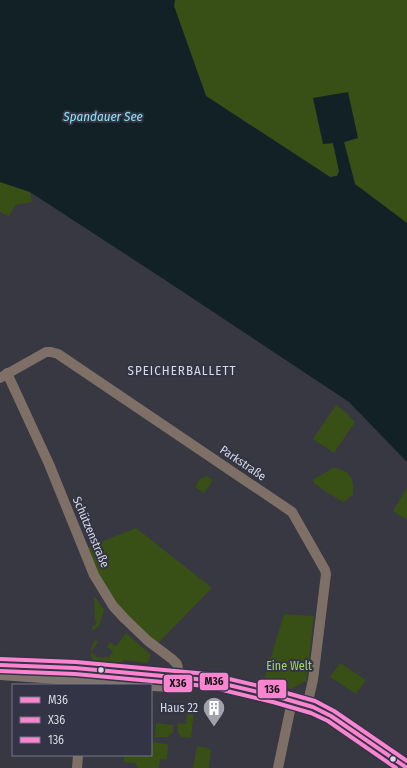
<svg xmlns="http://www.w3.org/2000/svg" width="407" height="768" font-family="'Fira Sans Condensed',sans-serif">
  <rect width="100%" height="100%" fill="#373841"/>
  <g fill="#384f15">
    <path d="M 175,0 L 407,0 L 407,223 L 355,184 L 344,142 L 358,138 L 323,144 L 333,143 L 339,171 L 337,176 L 330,177 L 206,96 L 174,6 Z"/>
    <path d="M 0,182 L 30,192 L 32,202 L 15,205 L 9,217 L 0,212 Z"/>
    <path d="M 336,405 L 343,410 L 355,422 L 334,453 L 313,439 Z"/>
    <path d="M 333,468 C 351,469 355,481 353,496 L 351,496 L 347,500 L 343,502 L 326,492 L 314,483 L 313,479 C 320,477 326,471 333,468 Z"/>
    <path d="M 207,476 L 213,480 L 204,493 L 195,487 L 200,479 Z"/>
    <path d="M 407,488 L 407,520 L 393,511 Z"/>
    <path d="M 136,528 L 212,588 L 157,644 L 119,609 L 98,575 L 86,548 Z"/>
    <path d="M 94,597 L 96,598 L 104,610 L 99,626 L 94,630 L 91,629 L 93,626 L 95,626 L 97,621 L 95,620 Z"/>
    <path d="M 284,614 L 314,616 L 306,681 L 291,689 L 264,680 Z"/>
    <path d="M 126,633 L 151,655 L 147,663 L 123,660 L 123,663 L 93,660 C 89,653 91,647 95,640 L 98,642 L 91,652 L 96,655 L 95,657 L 104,658 L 106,656 L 108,658 L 113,651 L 107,647 L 110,642 L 116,646 Z"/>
    <path d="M 340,663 L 366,680 L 356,694 L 330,677 Z"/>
    <path d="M 188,702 L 195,702 L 191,738 L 181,737 L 178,732 L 178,723 L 186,724 Z"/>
    <path d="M 156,723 L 173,725 L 173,732 L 168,737 L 155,737 L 155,736 Z"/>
    <path d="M 151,742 L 167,744 L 168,747 L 167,760 L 160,759 L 159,768 L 138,768 L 135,763 L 124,762 L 124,755 L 151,755 Z"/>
    <path d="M 197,746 L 208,748 L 211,751 L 209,768 L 193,768 Z"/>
  </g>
  <path fill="#122125" d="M 0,0 L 175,0 L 174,6 L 206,96 L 330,177 L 337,176 L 339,171 L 333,143 L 323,144 L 313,98 L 348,92 L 358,138 L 344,142 L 355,184 L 407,223 L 407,462 L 349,402 L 162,278 L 30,192 L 0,182 Z"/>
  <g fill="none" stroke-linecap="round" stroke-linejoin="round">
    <g stroke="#7e7066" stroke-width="10">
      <path d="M 7,373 L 49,464 L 94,575 L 113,606 L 125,619 L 148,641 L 172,659 L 177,664 L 180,678"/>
      <path d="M 0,378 L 46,352 L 51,352 L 58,354 L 292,512 L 325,570 L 326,574 L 313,680 L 307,706"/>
      <path d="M 77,768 L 78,755"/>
      <path d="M 278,768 L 292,701"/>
    </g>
    <g stroke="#7e746d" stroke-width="12">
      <path d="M 0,665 L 75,668 L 207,680 L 275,696 L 313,707 L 331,716 L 407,768"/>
      <path d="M 0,674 L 168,686 L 185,686"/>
    </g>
    <g stroke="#333445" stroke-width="7">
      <path id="bus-1" d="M 0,665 L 75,668 L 207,680 L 275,696 L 313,707 L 331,716 L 407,768"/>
    </g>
    <g stroke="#333445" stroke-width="7">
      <path id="bus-2" d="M 0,671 L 75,674 L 206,686 L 273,702 L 311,713 L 328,721 L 396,768"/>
    </g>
    <g stroke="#333445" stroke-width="7">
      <path id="bus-3" d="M 0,659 L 76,662 L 208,674 L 276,690 L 315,701 L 334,711 L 407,761"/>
    </g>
    <use href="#bus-1" stroke="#fb84d1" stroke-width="4"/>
    <use href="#bus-2" stroke="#fb84d1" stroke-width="4"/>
    <use href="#bus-3" stroke="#fb84d1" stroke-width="4"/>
  </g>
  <defs>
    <g id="building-pin" transform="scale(1.15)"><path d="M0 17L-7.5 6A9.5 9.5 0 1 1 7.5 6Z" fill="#a0a1aa" stroke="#333445"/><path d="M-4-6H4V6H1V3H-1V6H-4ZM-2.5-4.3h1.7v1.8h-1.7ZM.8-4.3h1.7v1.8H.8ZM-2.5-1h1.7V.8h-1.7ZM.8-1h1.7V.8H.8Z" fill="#fff"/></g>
  </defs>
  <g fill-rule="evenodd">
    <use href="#building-pin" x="214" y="708"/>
  </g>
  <g fill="#d8d9e3" stroke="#333445" stroke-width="1.5">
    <circle cx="101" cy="670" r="3.5"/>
    <circle cx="393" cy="759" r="3.5"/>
  </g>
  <g text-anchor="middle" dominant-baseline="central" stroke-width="4" stroke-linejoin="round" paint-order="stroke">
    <g font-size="12" fill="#d8d9e3" stroke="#333445">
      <text transform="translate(243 463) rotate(34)">Parkstraße</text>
      <text transform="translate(91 532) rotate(67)">Schützenstraße</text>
    </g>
    <g font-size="12" fill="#a3d369" stroke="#333445">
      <text x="289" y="666">Eine Welt</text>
    </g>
    <g font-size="12" fill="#d8d9e3" stroke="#333445" text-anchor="end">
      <text x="198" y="708">Haus 22</text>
    </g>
    <g font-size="13" font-style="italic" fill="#8ce4f5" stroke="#333445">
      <text x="103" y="116">Spandauer See</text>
    </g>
    <g font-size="13" letter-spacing="1" fill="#d8d9e3" stroke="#333445">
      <text x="182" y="370">SPEICHERBALLETT</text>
    </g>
  </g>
  <g stroke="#333445" stroke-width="1.5">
    <rect x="199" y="672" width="30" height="19" rx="4" fill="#fb84d1"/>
    <rect x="163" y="674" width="30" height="19" rx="4" fill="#fb84d1"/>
    <rect x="257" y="679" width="30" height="20" rx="4" fill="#fb84d1"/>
  </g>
  <g font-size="11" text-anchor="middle" font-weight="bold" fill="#111">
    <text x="214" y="685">M36</text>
    <text x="178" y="687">X36</text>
    <text x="272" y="693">136</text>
  </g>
  <rect x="12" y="684" width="140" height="72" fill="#333445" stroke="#757684"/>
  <rect x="20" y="697" width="20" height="6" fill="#fb84d1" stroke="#757684"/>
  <text x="48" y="704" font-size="12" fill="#d8d9e3">M36</text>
  <rect x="20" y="717" width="20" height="6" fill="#fb84d1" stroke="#757684"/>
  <text x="48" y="724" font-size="12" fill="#d8d9e3">X36</text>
  <rect x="20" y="737" width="20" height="6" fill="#fb84d1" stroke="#757684"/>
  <text x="48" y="744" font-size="12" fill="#d8d9e3">136</text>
</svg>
